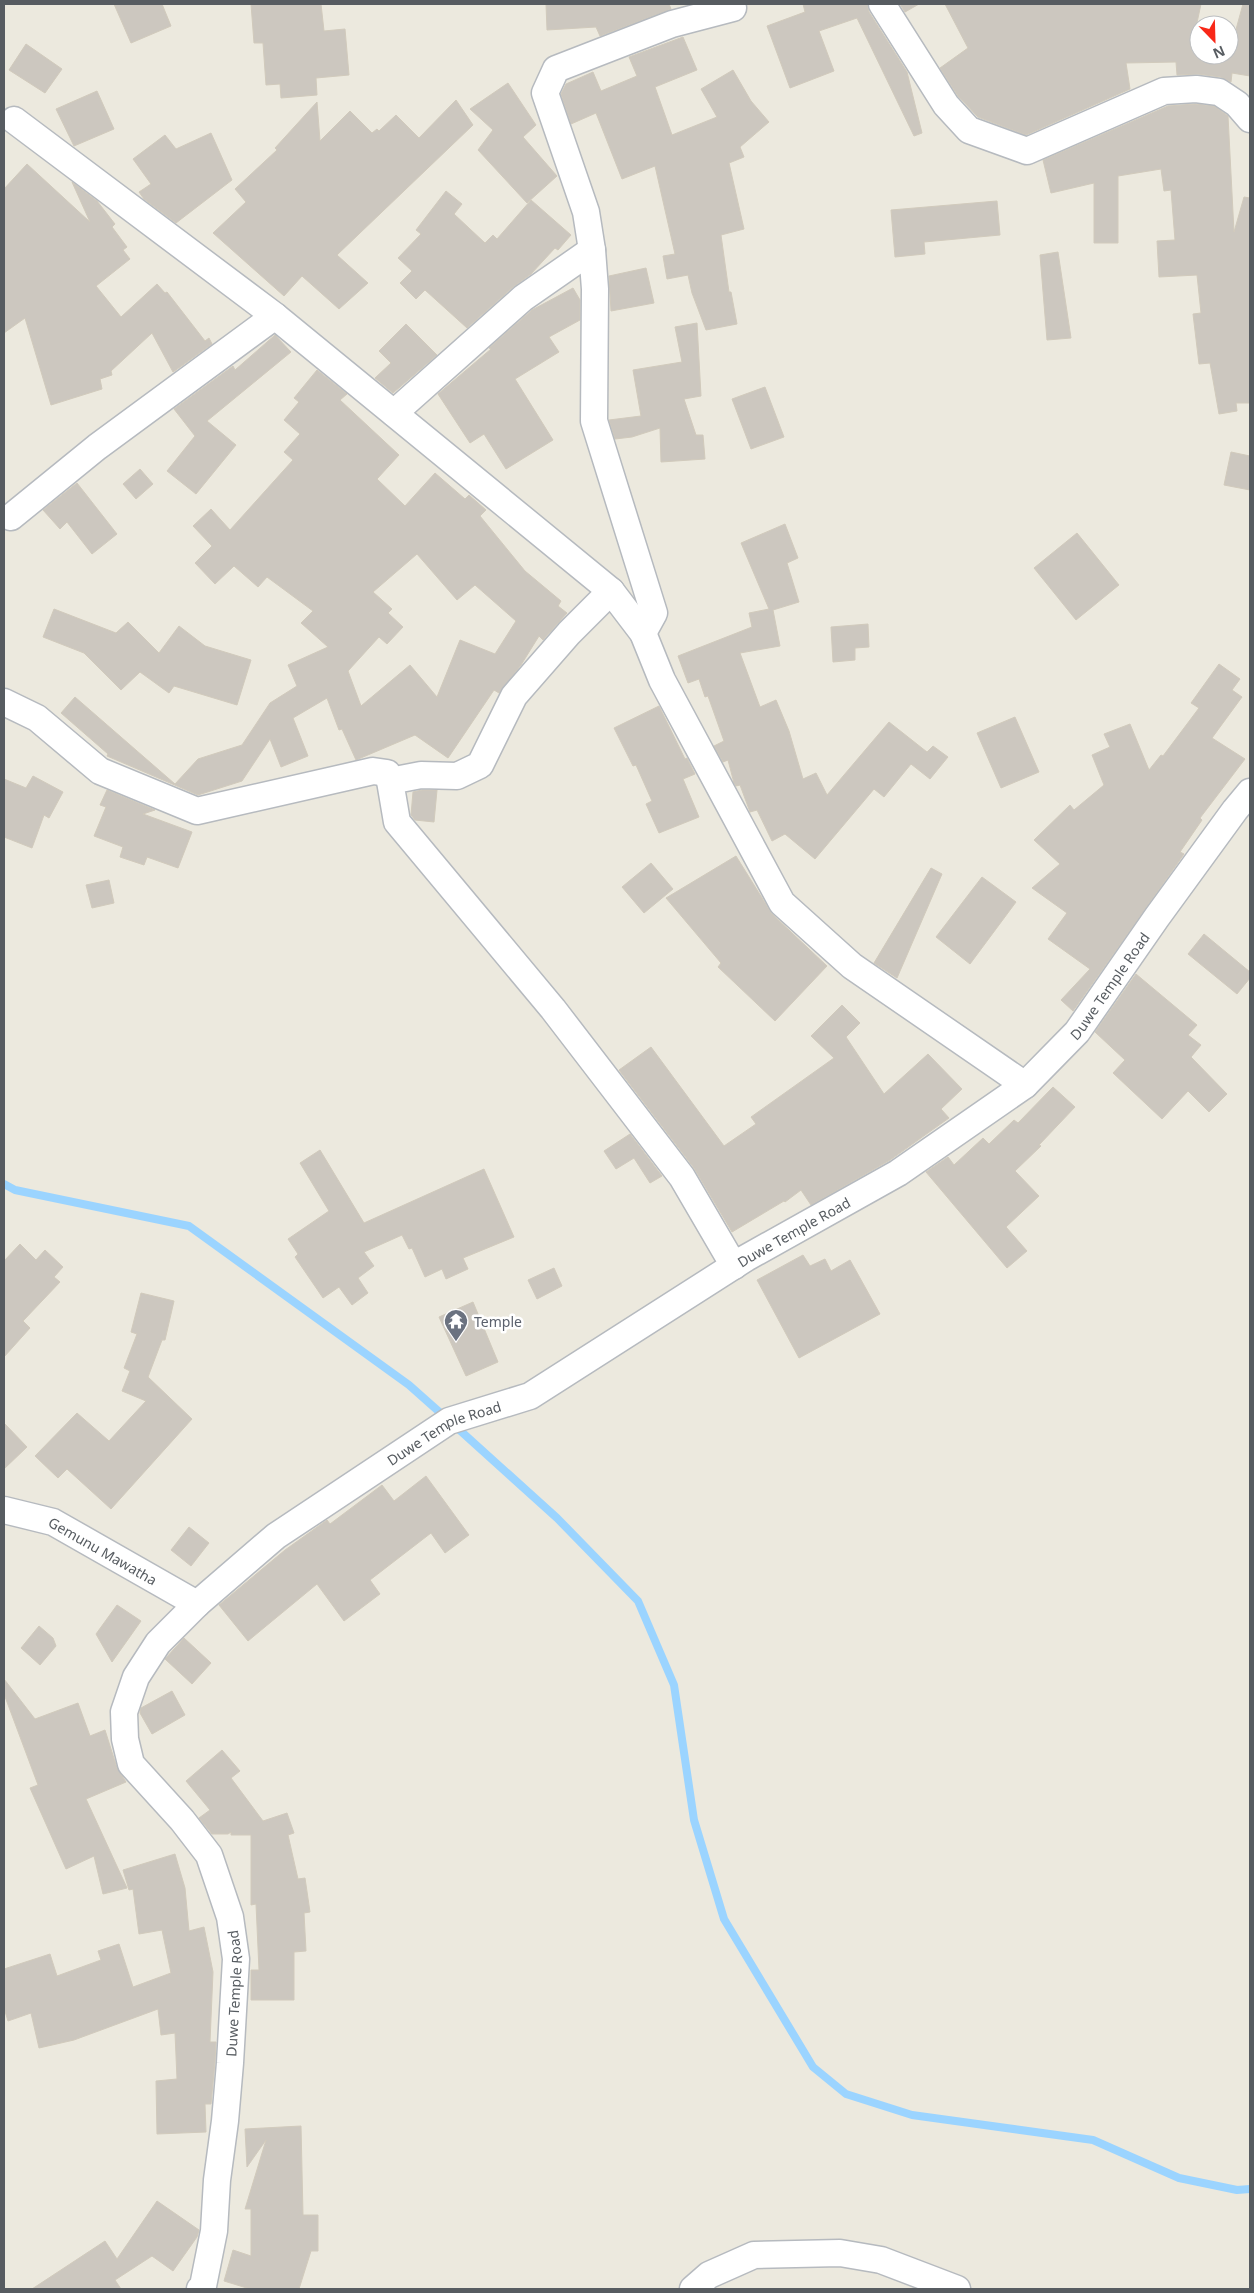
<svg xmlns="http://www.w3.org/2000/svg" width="1254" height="2293" font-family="'Noto Sans',sans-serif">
  <rect width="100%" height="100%" fill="#ece9de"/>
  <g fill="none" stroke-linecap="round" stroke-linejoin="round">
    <g stroke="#9bd4ff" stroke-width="8">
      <path d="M 4,1184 L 15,1190 L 189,1226 L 409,1385 L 445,1417"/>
      <path d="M 454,1425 L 557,1518 L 638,1601 L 674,1685 L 694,1820 L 724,1919 L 813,2067 L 846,2094 L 912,2115 L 1093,2140 L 1179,2178 L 1237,2190 L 1250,2189"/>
    </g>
  </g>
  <g fill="#ccc7bf" stroke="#d1cabc" fill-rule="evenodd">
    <path d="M 114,4 L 162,4 L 171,26 L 131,43 Z"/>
    <path d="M 251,4 L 321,4 L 324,31 L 345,29 L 349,75 L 316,78 L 317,95 L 281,98 L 280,84 L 266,85 L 263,43 L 254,43 Z"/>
    <path d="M 546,4 L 669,4 L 671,9 L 600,36 L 596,27 L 547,30 Z"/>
    <path d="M 803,4 L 867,4 L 869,12 L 907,72 L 922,133 L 914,136 L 857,18 L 819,31 L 834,71 L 790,88 L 767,26 L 805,12 Z"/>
    <path d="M 900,4 L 919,4 L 905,12 Z"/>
    <path d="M 945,4 L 1201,4 L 1192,46 L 1199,47 L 1199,55 L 1229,55 L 1243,4 L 1250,4 L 1250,76 L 1232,73 L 1231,82 L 1221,77 L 1198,74 L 1177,75 L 1176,62 L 1126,63 L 1130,89 L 1026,135 L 978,117 L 958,96 L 940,68 L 968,48 Z"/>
    <path d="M 683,37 L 697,70 L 655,87 L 672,135 L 717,117 L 701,89 L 733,70 L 751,101 L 769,122 L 740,147 L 744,157 L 729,163 L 744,229 L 721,235 L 729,292 L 731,292 L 737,324 L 706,330 L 692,293 L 688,275 L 667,279 L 663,256 L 675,254 L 655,166 L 622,179 L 596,113 L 571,124 L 561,94 L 566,84 L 593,72 L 601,91 L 637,76 L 629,57 Z"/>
    <path d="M 26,44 L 62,69 L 45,93 L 9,70 Z"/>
    <path d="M 508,83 L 536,125 L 523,137 L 557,176 L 527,203 L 478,150 L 493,130 L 470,109 Z"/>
    <path d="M 97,91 L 114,129 L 74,146 L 56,109 Z"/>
    <path d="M 456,100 L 473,125 L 337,255 L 368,283 L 339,309 L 302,276 L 284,296 L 213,233 L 246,202 L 235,189 L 277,150 L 275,148 L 317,102 L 320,141 L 350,111 L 372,133 L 377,129 L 379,131 L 396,115 L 419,138 Z"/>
    <path d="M 1195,104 L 1214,106 L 1228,116 L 1234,232 L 1244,197 L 1250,198 L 1250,403 L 1236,403 L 1237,411 L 1219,414 L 1210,363 L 1199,364 L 1193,314 L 1201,313 L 1197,275 L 1159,277 L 1157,241 L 1175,240 L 1171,190 L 1164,191 L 1161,169 L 1118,176 L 1118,243 L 1094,243 L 1094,183 L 1051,193 L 1043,160 L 1168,106 Z"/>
    <path d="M 211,133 L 232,180 L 176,223 L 144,199 L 139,192 L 151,184 L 133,159 L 165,135 L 176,149 Z"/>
    <path d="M 27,164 L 90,222 L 72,182 L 97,201 L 115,224 L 112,227 L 127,247 L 123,250 L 130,259 L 96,286 L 121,317 L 157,284 L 165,293 L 167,292 L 205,341 L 209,338 L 212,344 L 173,372 L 152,333 L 111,371 L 112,375 L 100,379 L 102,389 L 51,405 L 25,318 L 4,333 L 4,189 Z"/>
    <path d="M 446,191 L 462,204 L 454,214 L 485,243 L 493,235 L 497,239 L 531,200 L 571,235 L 558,250 L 555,248 L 531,274 L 513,287 L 467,328 L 425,290 L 416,299 L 400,283 L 412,271 L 398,258 L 421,234 L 416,230 Z"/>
    <path d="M 997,201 L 1000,235 L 924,242 L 925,254 L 895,257 L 891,210 Z"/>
    <path d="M 1058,252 L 1071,338 L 1047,340 L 1040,255 Z"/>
    <path d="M 646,268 L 654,303 L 611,311 L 609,276 Z"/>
    <path d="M 573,288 L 580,300 L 580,320 L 549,337 L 559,352 L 515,379 L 553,440 L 506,469 L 484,434 L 470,443 L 438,394 L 491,349 L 489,348 L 532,310 Z"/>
    <path d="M 697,323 L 701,396 L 684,399 L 696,435 L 703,435 L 705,459 L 661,462 L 660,428 L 632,437 L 615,439 L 609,420 L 641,416 L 633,370 L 682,362 L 675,327 Z"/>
    <path d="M 406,324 L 437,355 L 393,393 L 375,378 L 391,363 L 379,351 Z"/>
    <path d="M 275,335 L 291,352 L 207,421 L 236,445 L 196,494 L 167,471 L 195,436 L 174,409 L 233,366 L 235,370 Z"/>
    <path d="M 317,370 L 347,394 L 340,400 L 399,455 L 377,479 L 405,506 L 435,473 L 465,499 L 469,495 L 486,510 L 480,516 L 525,571 L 561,601 L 558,606 L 567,613 L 543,640 L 539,636 L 521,665 L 499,693 L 494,690 L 448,758 L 415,735 L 356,760 L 342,729 L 339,730 L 327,698 L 293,718 L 308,756 L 281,767 L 270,739 L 242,781 L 198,795 L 107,756 L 108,754 L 61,713 L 75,697 L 175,784 L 198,759 L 242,745 L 270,703 L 297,686 L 288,665 L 328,647 L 301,623 L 313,611 L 267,577 L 258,587 L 234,566 L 215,584 L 195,563 L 212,546 L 193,526 L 211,509 L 230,530 L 293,460 L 284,452 L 300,434 L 284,420 L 299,402 L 294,398 ZM 417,554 L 457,600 L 475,585 L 516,621 L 495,654 L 460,640 L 437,697 L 410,665 L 361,706 L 348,671 L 379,637 L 387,644 L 403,627 L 388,613 L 392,609 L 373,592 Z"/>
    <path d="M 765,387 L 784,437 L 751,449 L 732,399 Z"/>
    <path d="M 1231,452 L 1250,456 L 1250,490 L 1224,485 Z"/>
    <path d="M 140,469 L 153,484 L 136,499 L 123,484 Z"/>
    <path d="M 77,483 L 117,534 L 92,554 L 67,522 L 60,529 L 43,510 Z"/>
    <path d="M 785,524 L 798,558 L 787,563 L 799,602 L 773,610 L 780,646 L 740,653 L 760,707 L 776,700 L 789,731 L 803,779 L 816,773 L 827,795 L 889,722 L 927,752 L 933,746 L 948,757 L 930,779 L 911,764 L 884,797 L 874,789 L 815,859 L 785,834 L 772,841 L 757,810 L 750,812 L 740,785 L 736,786 L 734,783 L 728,760 L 723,762 L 714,746 L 724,741 L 708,696 L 705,697 L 699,679 L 688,683 L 678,656 L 752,627 L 749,613 L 769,609 L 741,543 Z"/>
    <path d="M 1077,533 L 1119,585 L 1076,620 L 1034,568 Z"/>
    <path d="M 54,609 L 116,633 L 128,622 L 159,653 L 179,626 L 205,646 L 251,660 L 237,705 L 174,686 L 169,693 L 140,672 L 121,690 L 84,653 L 43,637 Z"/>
    <path d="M 868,624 L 869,647 L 855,648 L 855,660 L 833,662 L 831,627 Z"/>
    <path d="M 1219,664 L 1240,679 L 1232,690 L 1242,697 L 1212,738 L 1245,759 L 1200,818 L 1202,820 L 1180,852 L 1184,854 L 1073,1011 L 1061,1000 L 1090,969 L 1048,939 L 1067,913 L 1032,888 L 1060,864 L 1034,840 L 1070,805 L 1074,810 L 1104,785 L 1092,755 L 1110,747 L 1104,734 L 1130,724 L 1149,770 L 1161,755 L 1163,756 L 1199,708 L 1191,703 Z"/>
    <path d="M 659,706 L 685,759 L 687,758 L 695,774 L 683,779 L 699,817 L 659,833 L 646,804 L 652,801 L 636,765 L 633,766 L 614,728 Z"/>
    <path d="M 1015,717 L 1039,772 L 1001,788 L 977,733 Z"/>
    <path d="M 33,776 L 63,792 L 49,818 L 44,815 L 32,848 L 4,837 L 4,779 L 26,788 Z"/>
    <path d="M 107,790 L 155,810 L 143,814 L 192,832 L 178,868 L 147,857 L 144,865 L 120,857 L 123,847 L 94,836 L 106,807 L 100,805 Z"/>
    <path d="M 422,790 L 437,790 L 434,822 L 415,820 L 411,815 L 413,792 Z"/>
    <path d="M 736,856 L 772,914 L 827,966 L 775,1021 L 718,967 L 721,963 L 666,898 Z"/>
    <path d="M 651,863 L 673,889 L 644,913 L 622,887 Z"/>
    <path d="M 931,868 L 942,874 L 897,978 L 874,963 Z"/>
    <path d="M 982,877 L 1016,902 L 970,964 L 936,937 Z"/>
    <path d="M 109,880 L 114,903 L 92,908 L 86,885 Z"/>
    <path d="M 1204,934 L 1250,972 L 1250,978 L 1237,994 L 1188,954 Z"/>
    <path d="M 1136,974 L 1197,1025 L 1188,1035 L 1201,1045 L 1191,1057 L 1227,1094 L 1209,1112 L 1188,1091 L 1162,1119 L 1113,1073 L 1125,1060 L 1095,1032 Z"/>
    <path d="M 842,1005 L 860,1023 L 846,1037 L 884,1094 L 928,1054 L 962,1089 L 941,1109 L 949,1118 L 890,1160 L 811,1205 L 801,1190 L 785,1202 L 784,1201 L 732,1232 L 694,1168 L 619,1070 L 651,1047 L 724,1146 L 756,1124 L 751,1117 L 834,1058 L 811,1036 Z"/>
    <path d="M 1053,1087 L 1075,1107 L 1039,1145 L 1041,1146 L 1015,1171 L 1039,1196 L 1006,1227 L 1027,1251 L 1007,1268 L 926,1172 L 948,1157 L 954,1165 L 983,1138 L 989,1144 L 1014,1120 L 1018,1123 Z"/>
    <path d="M 630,1134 L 662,1176 L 650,1183 L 634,1158 L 616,1169 L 604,1151 Z"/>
    <path d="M 320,1150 L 364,1223 L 484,1169 L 514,1237 L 463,1258 L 468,1269 L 446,1279 L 442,1269 L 425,1277 L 412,1248 L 409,1249 L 402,1235 L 364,1252 L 374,1266 L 358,1278 L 368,1293 L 352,1305 L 339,1287 L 323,1298 L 295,1257 L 298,1254 L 288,1239 L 329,1211 L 300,1163 Z"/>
    <path d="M 20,1244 L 36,1260 L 45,1250 L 63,1267 L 54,1277 L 60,1282 L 23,1321 L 30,1328 L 4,1357 L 4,1261 Z"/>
    <path d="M 803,1255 L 810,1266 L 825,1259 L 831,1271 L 850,1260 L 880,1314 L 799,1358 L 757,1280 Z"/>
    <path d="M 554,1268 L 562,1286 L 537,1299 L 528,1280 Z"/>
    <path d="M 141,1293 L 174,1301 L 165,1340 L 162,1340 L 148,1377 L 192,1419 L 111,1509 L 67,1469 L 58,1478 L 35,1456 L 77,1413 L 109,1441 L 146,1401 L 122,1391 L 130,1371 L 124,1368 L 137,1334 L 131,1332 Z"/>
    <path d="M 473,1302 L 498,1362 L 466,1376 L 439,1317 Z"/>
    <path d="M 4,1423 L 27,1447 L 4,1469 Z"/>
    <path d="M 426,1476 L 469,1535 L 445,1553 L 431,1533 L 370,1580 L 380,1594 L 344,1621 L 317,1584 L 248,1641 L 219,1605 L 285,1550 L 327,1520 L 330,1524 L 382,1485 L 394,1501 Z"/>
    <path d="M 189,1527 L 209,1543 L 191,1566 L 171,1550 Z"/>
    <path d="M 117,1605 L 141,1621 L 112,1662 L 96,1634 Z"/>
    <path d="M 39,1626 L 53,1638 L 56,1646 L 40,1665 L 21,1648 Z"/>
    <path d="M 184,1638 L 211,1663 L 192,1684 L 165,1659 Z"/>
    <path d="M 4,1679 L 35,1719 L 78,1703 L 90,1736 L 105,1730 L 117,1768 L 126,1782 L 86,1799 L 127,1888 L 103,1894 L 94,1856 L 66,1869 L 30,1788 L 38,1785 L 4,1694 Z"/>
    <path d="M 172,1691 L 185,1715 L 152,1734 L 140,1713 L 141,1708 Z"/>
    <path d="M 222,1750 L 240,1771 L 231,1778 L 263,1821 L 287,1813 L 294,1833 L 288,1835 L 298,1879 L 305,1878 L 310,1912 L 304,1913 L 306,1951 L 294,1952 L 294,2000 L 251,2000 L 251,1970 L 259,1970 L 256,1904 L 251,1905 L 251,1835 L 231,1835 L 231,1832 L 228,1834 L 212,1834 L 199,1818 L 210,1810 L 186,1781 Z"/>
    <path d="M 175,1854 L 185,1888 L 189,1931 L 204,1927 L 213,1972 L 210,2042 L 216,2042 L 215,2062 L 211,2104 L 205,2104 L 206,2132 L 157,2134 L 156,2081 L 177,2079 L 175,2033 L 161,2035 L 158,2009 L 74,2040 L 39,2048 L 31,2013 L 8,2021 L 4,2008 L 4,1969 L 50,1954 L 57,1976 L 101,1960 L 98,1951 L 119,1944 L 133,1987 L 171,1973 L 162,1930 L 139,1934 L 133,1889 L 129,1890 L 123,1870 Z"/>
    <path d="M 301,2126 L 303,2215 L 318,2215 L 318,2251 L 311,2251 L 299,2289 L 250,2289 L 224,2281 L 233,2250 L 251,2256 L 251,2209 L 245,2209 L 266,2140 L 247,2167 L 245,2129 Z"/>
    <path d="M 157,2201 L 199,2230 L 197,2237 L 173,2271 L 152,2256 L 115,2280 L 121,2289 L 32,2289 L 105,2241 L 117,2259 Z"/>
  </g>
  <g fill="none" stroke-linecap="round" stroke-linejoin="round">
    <g stroke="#b6babf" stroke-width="29">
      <g id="minor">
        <path d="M 882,4 L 946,105 L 969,130 L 1027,151 L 1164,91 L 1196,89 L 1219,92 L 1237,104 L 1250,119"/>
        <path d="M 14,120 L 275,316 L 611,591 L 643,633 L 662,680 L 782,903 L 852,966 L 1025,1085"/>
        <path d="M 394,413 L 523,298 L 592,250"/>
        <path d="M 11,517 L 97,447 L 275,316"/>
        <path d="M 611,591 L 569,633 L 514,696 L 480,765 L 457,776 L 421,775 L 390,781 L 397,822 L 553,1009 L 682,1177 L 734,1266"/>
        <path d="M 643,633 L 654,613 L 594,421 L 595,289 L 592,250 L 586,212 L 545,93 L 556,69 L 672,24 L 733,8"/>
        <path d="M 4,702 L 37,718 L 100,771 L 197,811 L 373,771 L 387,773 L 390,781"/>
        <path id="s1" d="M 4,1510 L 53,1522 L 197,1604"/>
        <path id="s2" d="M 200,2289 L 203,2286 L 214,2231 L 217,2180 L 225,2121 L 230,2063 L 236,1959 L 230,1917 L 209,1855 L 182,1820 L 131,1764 L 125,1739 L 124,1712 L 136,1677 L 158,1643 L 197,1604 L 276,1536 L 449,1421 L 530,1396 L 746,1258 L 898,1173 L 1025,1085 L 1077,1032 L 1157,917 L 1235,810 L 1250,792"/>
        <path d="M 693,2289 L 709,2275 L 754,2255 L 840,2253 L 881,2260 L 957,2289"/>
      </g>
    </g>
    <use href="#minor" stroke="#fff" stroke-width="26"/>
  </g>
  <defs>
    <g id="temple-pin" transform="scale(1.25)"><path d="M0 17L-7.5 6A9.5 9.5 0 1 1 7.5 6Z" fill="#6b7280" stroke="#fff"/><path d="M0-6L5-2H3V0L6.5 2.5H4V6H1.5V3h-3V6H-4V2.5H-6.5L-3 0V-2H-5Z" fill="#fff"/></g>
  </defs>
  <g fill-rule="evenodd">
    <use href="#temple-pin" x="456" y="1321"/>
  </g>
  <g text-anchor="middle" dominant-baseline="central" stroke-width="5" stroke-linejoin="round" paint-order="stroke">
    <g font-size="14" fill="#575c61" stroke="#fff">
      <text stroke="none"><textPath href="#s2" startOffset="1859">Duwe Temple Road</textPath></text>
      <text stroke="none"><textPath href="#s2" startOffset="1454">Duwe Temple Road</textPath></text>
      <text stroke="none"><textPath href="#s2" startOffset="1049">Duwe Temple Road</textPath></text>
      <text stroke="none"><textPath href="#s1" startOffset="108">Gemunu Mawatha</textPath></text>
      <text stroke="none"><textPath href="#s2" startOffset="299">Duwe Temple Road</textPath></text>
    </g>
    <g font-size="14" fill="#5b616d" stroke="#fff" text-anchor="start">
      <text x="474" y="1321">Temple</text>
    </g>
  </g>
  <rect width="1254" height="2293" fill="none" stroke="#575c61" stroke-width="10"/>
  <g transform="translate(1214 40) rotate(157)"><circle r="24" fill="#ffffff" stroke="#bcbec0"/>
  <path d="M0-4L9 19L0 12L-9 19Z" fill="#f82818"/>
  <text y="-8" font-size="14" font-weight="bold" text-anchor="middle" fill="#575c61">N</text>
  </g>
</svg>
